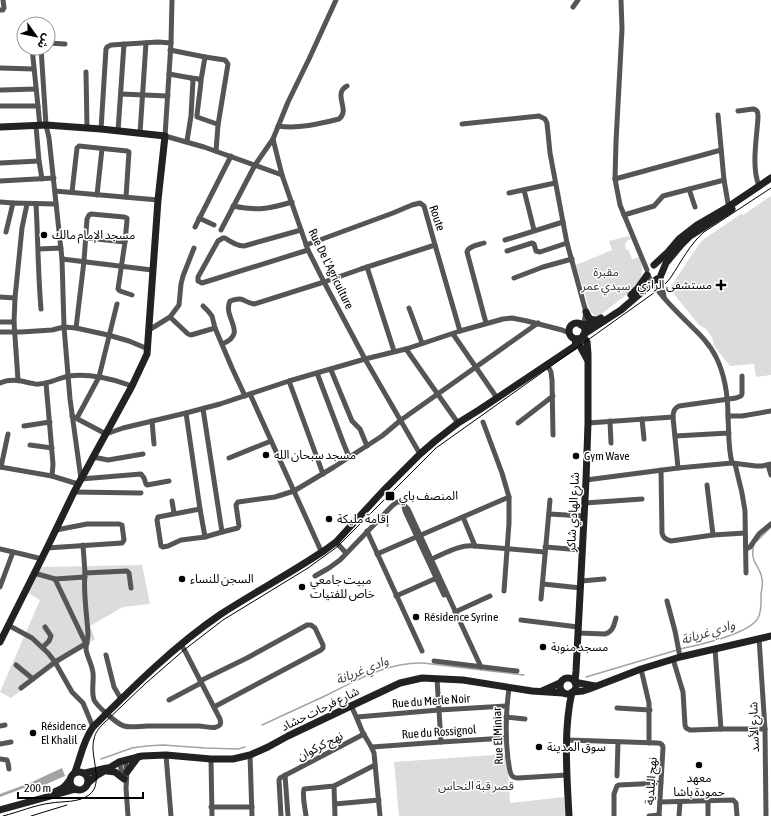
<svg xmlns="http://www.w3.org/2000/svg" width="771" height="816" font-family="'Asap Condensed','Noto Sans Arabic',sans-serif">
  <rect width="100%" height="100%" fill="#fff"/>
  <g fill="#dcdcdc">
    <path d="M 771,196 L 771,375 L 756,377 L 754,364 L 730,366 L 714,346 L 712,337 L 706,329 L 699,325 L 669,288 L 674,282 L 699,244 L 704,239 L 741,214 L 743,215 Z"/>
    <path d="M 629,236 L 631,239 L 627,241 L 625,244 L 626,250 L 628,249 L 632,259 L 640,257 C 643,270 643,276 636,287 L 599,316 C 595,317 593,314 590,311 L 576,265 L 612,250 L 609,241 Z"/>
    <path d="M 142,565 L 150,604 L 123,607 L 90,626 L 95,639 L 72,654 L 11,698 L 0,692 L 40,600 L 28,593 L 41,567 Z"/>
    <path d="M 507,754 L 510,803 L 564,797 L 566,816 L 399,816 L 394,762 Z"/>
  </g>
  <path fill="#a3a3a3" d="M 62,768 L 65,776 L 42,786 L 40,782 L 0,797 L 0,794 L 32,782 Z"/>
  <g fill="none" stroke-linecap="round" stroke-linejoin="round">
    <g stroke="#a3a3a3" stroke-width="1.5">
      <path d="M 757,541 L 771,527"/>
      <path d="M 680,649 C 698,645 750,634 758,618 C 762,611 761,602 761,594 C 762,589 763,583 762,579 C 760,564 749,564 754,544"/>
      <path d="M 586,677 L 677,650"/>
      <path d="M 262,725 C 284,715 305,705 327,695 C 357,680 388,662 423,663 L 524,675"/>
      <path d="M 101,759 L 132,748 L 146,746 L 163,745 L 205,748 L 238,749 L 245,747"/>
    </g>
    <g stroke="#555" stroke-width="5">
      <path d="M 172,0 L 171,43 L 165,136 L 204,147 L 282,175"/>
      <path d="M 336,0 L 309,59 L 288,102 L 273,139 L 282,175 L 308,250 L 324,282 L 365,359 L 420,454"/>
      <path d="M 621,0 L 622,29 L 616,142 L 615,179 L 620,205 L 647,270"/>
      <path d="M 573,7 L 578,0"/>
      <path d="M 0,10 L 3,10 L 4,8 L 3,0"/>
      <path d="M 48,43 L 65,44"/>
      <path d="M 32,48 L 40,126"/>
      <path d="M 41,48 L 46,125 L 49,138 L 62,259 L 64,327 L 70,399 L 81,479 L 141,474 L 144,478 L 146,484 L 147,485 L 169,481"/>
      <path d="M 170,50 L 205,57 L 201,80"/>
      <path d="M 205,57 L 225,60 L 228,64 L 218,125"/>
      <path d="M 0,68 L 34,69"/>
      <path d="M 86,72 L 87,128"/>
      <path d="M 169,74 L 191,78 L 193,80 L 191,116 L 187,141"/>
      <path d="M 191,78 L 199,79 L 201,82 L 197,115 L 197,117 L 217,124 L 218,125 L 216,151"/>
      <path d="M 1,90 L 36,89"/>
      <path d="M 121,94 L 168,96"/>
      <path d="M 0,106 L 38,106"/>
      <path d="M 738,111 L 753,109 C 758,110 758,113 758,117 C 757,138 751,166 759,186"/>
      <path d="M 718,115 L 724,180 L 729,209"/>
      <path d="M 462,124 L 539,116 L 545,119 L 547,123 L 550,153 L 563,222 L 567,243 L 586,312 L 584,322 L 580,325"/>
      <path d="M 36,126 L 39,161 L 42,179"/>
      <path d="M 278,126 C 298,129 319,124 339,119 C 351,110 332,94 347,86"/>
      <path d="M 101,129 L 106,49 L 107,47 L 111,45 L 158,42 L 171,43"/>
      <path d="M 118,131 L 124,44"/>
      <path d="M 140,133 L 146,43"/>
      <path d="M 0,163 L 39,161"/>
      <path d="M 615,179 L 721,150"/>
      <path d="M 0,181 L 54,178"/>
      <path d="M 689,189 L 695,207"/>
      <path d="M 524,190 L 534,230"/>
      <path d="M 55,191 L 158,200"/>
      <path d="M 72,192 L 77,148 L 79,146 L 127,151 L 129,152 L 126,197"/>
      <path d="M 509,193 L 555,183"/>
      <path d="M 97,195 L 102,149"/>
      <path d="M 0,202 L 13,203"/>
      <path d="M 36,204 C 38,239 38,274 41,309"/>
      <path d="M 233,206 C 257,211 269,209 292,202"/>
      <path d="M 624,215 L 654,206 L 663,196 L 724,180"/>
      <path d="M 199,218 L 214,225"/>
      <path d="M 195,227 L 231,156"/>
      <path d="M 221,230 L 255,165 L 273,139"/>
      <path d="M 301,230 L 244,246 C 237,246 231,242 225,238 L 223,238 L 218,241 L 198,277 L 198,281 L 202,283 L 308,250"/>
      <path d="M 6,232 L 13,203 L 56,204"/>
      <path d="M 87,238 L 125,242"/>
      <path d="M 505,240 L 563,222"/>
      <path d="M 484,243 C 478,245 468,246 467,252 L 486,323"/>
      <path d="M 435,245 L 460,331"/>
      <path d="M 39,249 L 61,248"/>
      <path d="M 507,251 L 532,243 L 534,244 L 536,251 L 540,252 L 567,243"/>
      <path d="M 62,259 L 152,270"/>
      <path d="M 367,267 L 394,351"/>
      <path d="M 661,275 L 664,297"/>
      <path d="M 649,277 C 658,293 672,307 685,320 C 696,331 709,342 716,357 C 725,375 728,397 728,417 C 729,433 728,447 732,463"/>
      <path d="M 514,278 L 543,267 L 572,259"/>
      <path d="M 0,297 L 15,298"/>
      <path d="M 203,306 L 208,311 L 212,316 L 215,328 L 232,368 L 245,396"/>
      <path d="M 409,308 L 422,343"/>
      <path d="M 170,317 L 188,334 L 191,335 L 215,328"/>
      <path d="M 0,322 L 14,322"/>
      <path d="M 76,328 L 84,261 L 87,219 L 89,215 L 91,214 L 124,217 L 127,218 L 127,220 L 125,242 L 118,289 L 120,291 L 132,295"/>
      <path d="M 149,330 L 170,317 L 179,305 L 181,284 L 183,276 L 194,248"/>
      <path d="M 0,332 L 21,332 L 52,330 L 64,327 L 76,328 L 108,335 L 129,341 L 148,349"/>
      <path d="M 453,334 L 497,398"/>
      <path d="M 222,344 C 249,333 222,318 230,301 C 245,296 242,302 254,304 L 324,282 L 361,269 L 435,245 L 424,206 L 420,203 L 412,205 L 393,213 L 306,245"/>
      <path d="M 406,349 L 458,423"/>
      <path d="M 547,364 L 551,372 L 552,380 L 553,435"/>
      <path d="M 331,370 L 352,421 L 360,429 L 367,446"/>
      <path d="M 317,373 L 343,442 L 349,457"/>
      <path d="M 18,380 L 14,322 L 15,298 L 22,228 L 27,204"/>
      <path d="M 289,381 L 323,474"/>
      <path d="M 0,383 C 9,379 20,380 30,383 C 33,383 36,385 39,384 C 48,384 59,378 69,376 C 88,373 114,379 132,386"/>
      <path d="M 46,383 L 53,464 L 52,476"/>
      <path d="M 250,394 L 322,553"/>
      <path d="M 203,409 L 222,532 L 238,528 L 239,526 L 236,505 L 238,502 L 275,497 L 294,491 L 334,467 L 382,436 L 401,420 L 538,323"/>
      <path d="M 186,413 L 200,509 L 205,537"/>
      <path d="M 72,416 L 106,434 L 123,428 L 186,413 L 220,404 L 289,381 L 365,359 L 406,349 L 460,331 L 503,319 L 512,318 L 527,321 L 562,330 L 569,333"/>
      <path d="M 728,416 L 742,416 L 771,411"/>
      <path d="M 77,418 L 99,377 L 117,304"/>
      <path d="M 642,419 L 644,439"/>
      <path d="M 152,421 L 154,444"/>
      <path d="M 610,421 L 611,443"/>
      <path d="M 483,422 L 502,473 L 509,497 L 509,523 L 504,591"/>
      <path d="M 518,423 L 553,396"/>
      <path d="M 588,423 L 673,417"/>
      <path d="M 24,426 L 50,422"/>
      <path d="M 675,436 L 729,433"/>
      <path d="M 30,445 L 52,448"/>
      <path d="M 93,457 L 108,460 L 143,454"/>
      <path d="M 229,458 L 271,441"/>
      <path d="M 735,464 L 742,493 L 745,511 L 746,573"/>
      <path d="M 768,465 L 771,475"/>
      <path d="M 0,467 L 52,476 L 78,484"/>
      <path d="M 1,467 L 8,434"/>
      <path d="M 678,468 L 673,417 C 673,412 674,408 679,406 L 736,398 L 741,396 L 742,394 L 742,376"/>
      <path d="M 661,470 L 662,533 C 663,538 667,540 671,541 L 713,535 L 745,533"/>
      <path d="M 586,480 L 678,468 L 732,463 L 756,466 L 762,466 L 771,464"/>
      <path d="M 707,485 L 713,535"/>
      <path d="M 74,492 L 141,493"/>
      <path d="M 172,501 L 174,513"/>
      <path d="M 585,503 L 642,499"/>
      <path d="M 404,506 L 405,511 L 444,595"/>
      <path d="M 200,509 L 158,517 L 157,520 L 161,546 L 163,547 L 168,546 L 181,540 L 205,537 L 222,532"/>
      <path d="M 549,514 L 584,516"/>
      <path d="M 367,531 L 422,651"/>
      <path d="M 336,542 L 346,553"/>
      <path d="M 83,545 L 85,573 L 127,571 L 129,573 L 131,588"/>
      <path d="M 475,546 L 545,552"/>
      <path d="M 545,547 L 582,550"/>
      <path d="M 746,547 L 748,548 L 750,547 L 759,534 L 771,524"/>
      <path d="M 47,548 L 122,543 L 124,540 L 122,525 L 119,524 L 87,524 L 56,530"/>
      <path d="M 0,549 L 26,555 L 42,559"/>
      <path d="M 377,554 L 509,497"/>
      <path d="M 429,560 C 444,554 459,544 475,546 L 463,517"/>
      <path d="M 34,573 L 55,579 L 85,577"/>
      <path d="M 85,573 C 83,593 87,614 88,634 C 88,639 86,644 86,649 C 87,657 92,664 93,673 C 94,681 91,691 94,700 C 97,706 117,724 124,726 C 131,728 140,726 148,726 C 165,726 183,726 200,726 C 207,727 224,731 220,719 L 185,651 L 181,645"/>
      <path d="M 315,576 L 329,568 L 340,560 L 392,506 L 397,502 L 401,502 L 408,509 L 481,667"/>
      <path d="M 55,579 L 86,644"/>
      <path d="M 581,581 L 604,579"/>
      <path d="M 543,584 L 581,588"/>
      <path d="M 0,587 L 13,552"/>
      <path d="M 396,596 L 439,577"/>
      <path d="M 541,599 L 550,500"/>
      <path d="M 667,601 L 675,631 L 680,657"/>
      <path d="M 455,612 L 490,596"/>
      <path d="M 521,620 L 578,627"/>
      <path d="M 8,625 L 32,638 L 48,653 L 55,662 L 72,692 L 83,703 L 93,727"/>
      <path d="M 578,633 L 605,634 C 613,632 614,625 616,618"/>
      <path d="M 759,638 L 765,729 L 766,816"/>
      <path d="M 43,647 L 49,641 L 51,636 L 45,627"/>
      <path d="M 715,649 L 721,729"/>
      <path d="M 106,655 L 114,687 L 121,699"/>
      <path d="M 673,659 L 683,692 L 685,725 L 686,728 L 690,730 L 692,730 L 721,729 L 765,729"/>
      <path d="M 434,661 L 517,671"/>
      <path d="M 16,665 L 33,679"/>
      <path d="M 641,669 L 649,703 L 649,743"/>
      <path d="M 437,679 L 441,742"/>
      <path d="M 200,681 L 247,658 L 307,625 L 311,625 L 315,628 L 323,645 L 323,648 L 321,650 L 214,707"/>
      <path d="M 21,688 L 55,662 L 87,643"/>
      <path d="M 509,688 C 506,711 505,735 508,759 C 509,763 509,770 511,774 C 512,777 515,778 518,778 L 567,775"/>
      <path d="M 169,700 L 201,683"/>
      <path d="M 351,706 C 356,715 359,724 363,733 C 367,740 371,745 374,753 L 380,816"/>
      <path d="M 617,708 L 650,710"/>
      <path d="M 357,717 L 439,710 L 506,706"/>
      <path d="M 506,717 L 525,719"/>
      <path d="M 0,726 L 5,725"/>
      <path d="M 567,740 L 658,743 C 661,743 663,745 663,748 L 659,816"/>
      <path d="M 0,744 L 11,742"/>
      <path d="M 372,747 L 441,742 L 506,738"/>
      <path d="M 166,755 L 171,816"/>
      <path d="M 250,755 L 252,816"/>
      <path d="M 0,759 L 7,760 L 8,763 L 9,769"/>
      <path d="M 211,759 L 212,816"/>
      <path d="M 125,760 L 127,772 L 126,788 L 128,816"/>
      <path d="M 119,762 L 124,779"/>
      <path d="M 285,775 L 288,816"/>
      <path d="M 617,776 L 618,742"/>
      <path d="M 334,786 L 335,816"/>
      <path d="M 708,801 L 708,816"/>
      <path d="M 660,802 L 733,800 L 736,803 L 737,816"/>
      <path d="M 335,804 L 379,800"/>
      <path d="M 211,807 L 252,807"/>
      <path d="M 281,816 L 279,780 L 280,778 L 364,734"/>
      <path d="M 306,816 C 305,807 302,797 304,789 L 334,786 L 375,765"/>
      <path d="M 614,816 L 614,794 L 617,786 L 619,785 L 661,783"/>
      <path d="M 649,816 L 659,815"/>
      <path d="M 679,816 L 680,802"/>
    </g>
    <g stroke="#222" stroke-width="7">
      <path d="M 0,127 L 46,125 L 101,129 L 165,136 L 158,200 L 147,354 L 132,386 L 74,492 L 47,548 L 0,642"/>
      <path d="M 654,265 L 668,252 L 679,239 L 697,225 L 728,207 L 771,178"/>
      <path d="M 661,275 L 666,263 L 681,245 L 690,236 L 732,209"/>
      <path d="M 631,295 L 638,288 L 647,275"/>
      <path d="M 586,312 C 589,319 590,320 597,320"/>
      <circle cx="577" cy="331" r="8"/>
      <path d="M 581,325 L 593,323 L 601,318"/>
      <path d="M 584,334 L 621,310 L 657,279"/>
      <path d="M 578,339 L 581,348 L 587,359"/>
      <circle cx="568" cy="686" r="8"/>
      <path d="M 575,682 L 576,671 L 586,480 L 588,423 L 588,354 L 587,342 L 583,336"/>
      <path d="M 576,683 L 579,683 L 595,686"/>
      <path d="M 542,691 L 560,683"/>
      <path d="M 573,692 L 583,691 L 589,689 L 641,669 L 680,657 L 771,636"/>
      <path d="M 107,771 L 115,772 L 124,779"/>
      <circle cx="79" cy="781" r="9"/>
      <path d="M 75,772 C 81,756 83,741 93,727 C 133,687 174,646 221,614 C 255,592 291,573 325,550 L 336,542 L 383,491 L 420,454 L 435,441 L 458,423 L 479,410 L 575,346 L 576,339"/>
      <path d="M 127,772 L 138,757"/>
      <path d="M 85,773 L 107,768"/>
      <path d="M 88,783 L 96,776 L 119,762 L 142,756 L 166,755 L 211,759 L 233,759 L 250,755 L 268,747 L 288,736 L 351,706 L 400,683 L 422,678 L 463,680 L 532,691 L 563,693"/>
      <path d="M 56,791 C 63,789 66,785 70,780"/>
      <path d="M 0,810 L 76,789"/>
      <path d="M 569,816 C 567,777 563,730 572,692"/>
    </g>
    <g stroke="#000" stroke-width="1">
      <path d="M 3,816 C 19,812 35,805 51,803 C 63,801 78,803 89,795 C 105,783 89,756 94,739 C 95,733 99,728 103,724 L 145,684 L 184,650 L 223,620 L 308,568 L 337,547 L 436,448 L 658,290 L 667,282 L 671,277 C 681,262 690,244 704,232 L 771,188"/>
      <path d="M 31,816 L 67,805"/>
    </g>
  </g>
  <g fill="#000" stroke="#fff" stroke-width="1.5">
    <circle cx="44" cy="235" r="4"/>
    <path d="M719 279h4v4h4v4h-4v4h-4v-4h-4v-4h4z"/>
    <circle cx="266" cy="455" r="4"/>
    <circle cx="576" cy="456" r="4"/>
    <rect x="385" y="491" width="10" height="10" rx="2"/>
    <circle cx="329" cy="519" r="4"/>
    <circle cx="182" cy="579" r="4"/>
    <circle cx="302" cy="587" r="4"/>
    <circle cx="416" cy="617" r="4"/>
    <circle cx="543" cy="647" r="4"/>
    <circle cx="33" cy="733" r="4"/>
    <circle cx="539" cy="747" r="4"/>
    <circle cx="699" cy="765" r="4"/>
  </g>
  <g text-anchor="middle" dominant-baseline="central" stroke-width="3" stroke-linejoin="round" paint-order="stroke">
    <g font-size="12" fill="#000" stroke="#fff">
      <text transform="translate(437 218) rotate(71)">Route</text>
      <text transform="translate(331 269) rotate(64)">Rue De L'Agriculture</text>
      <text transform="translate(573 512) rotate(-87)">شارع الهادي شاكر</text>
      <text transform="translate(431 701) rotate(-4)">Rue du Merle Noir</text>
      <text transform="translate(320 709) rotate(-26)">شارع فرحات حشاد</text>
      <text transform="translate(754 727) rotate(-92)">شارع الأسد</text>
      <text transform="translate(439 732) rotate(-4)">Rue du Rossignol</text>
      <text transform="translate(498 736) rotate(-92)">Rue El Miniar</text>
      <text transform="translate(320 746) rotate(-27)">نهج كركوان</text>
      <text transform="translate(651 781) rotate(-86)">نهج البلدية</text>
    </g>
    <g font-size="12" fill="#000" stroke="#fff" text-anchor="start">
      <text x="52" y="235">مسجد الإمام مالك</text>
      <text x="712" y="285" text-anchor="end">مستشفى الرازي</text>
      <text x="274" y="455">مسجد سبحان الله</text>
      <text x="584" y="456">Gym Wave</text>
      <text x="399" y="496">المنصف باي</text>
      <text x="337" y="519">إقامة مليكة</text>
      <text x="190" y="579">السجن للنساء</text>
      <text x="310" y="580">مبيت جامعي<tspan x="310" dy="14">خاص للفتيات</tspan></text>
      <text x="424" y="617">Résidence Syrine</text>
      <text x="551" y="647">مسجد منوبة</text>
      <text x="41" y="726">Résidence<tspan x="41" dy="14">El Khalil</tspan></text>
      <text x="547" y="747">سوق المدينة</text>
      <text x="699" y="778" text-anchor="middle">معهد<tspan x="699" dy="14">حمودة باشا</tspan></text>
    </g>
    <g font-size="12" fill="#333" stroke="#fff">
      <text x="606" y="272">مقبرة<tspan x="606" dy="14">سيدي عمر</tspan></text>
      <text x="476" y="786">قصر قبة النحاس</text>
    </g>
    <g font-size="13" font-style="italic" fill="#444" stroke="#fff">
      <text transform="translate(708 632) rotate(-17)">وادي غريانة</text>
      <text transform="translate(362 670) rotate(-22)">وادي غريانة</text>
    </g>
  </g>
  <g transform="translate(36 36) rotate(123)"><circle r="19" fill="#ffffff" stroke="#999999"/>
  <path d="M0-3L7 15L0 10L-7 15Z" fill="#000000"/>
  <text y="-6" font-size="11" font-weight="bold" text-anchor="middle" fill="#000000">ش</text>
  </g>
  <path d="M18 792v6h125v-6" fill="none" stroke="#000000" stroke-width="2"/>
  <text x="24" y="792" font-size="12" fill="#000000" stroke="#ffffff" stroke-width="3" paint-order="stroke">200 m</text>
</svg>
